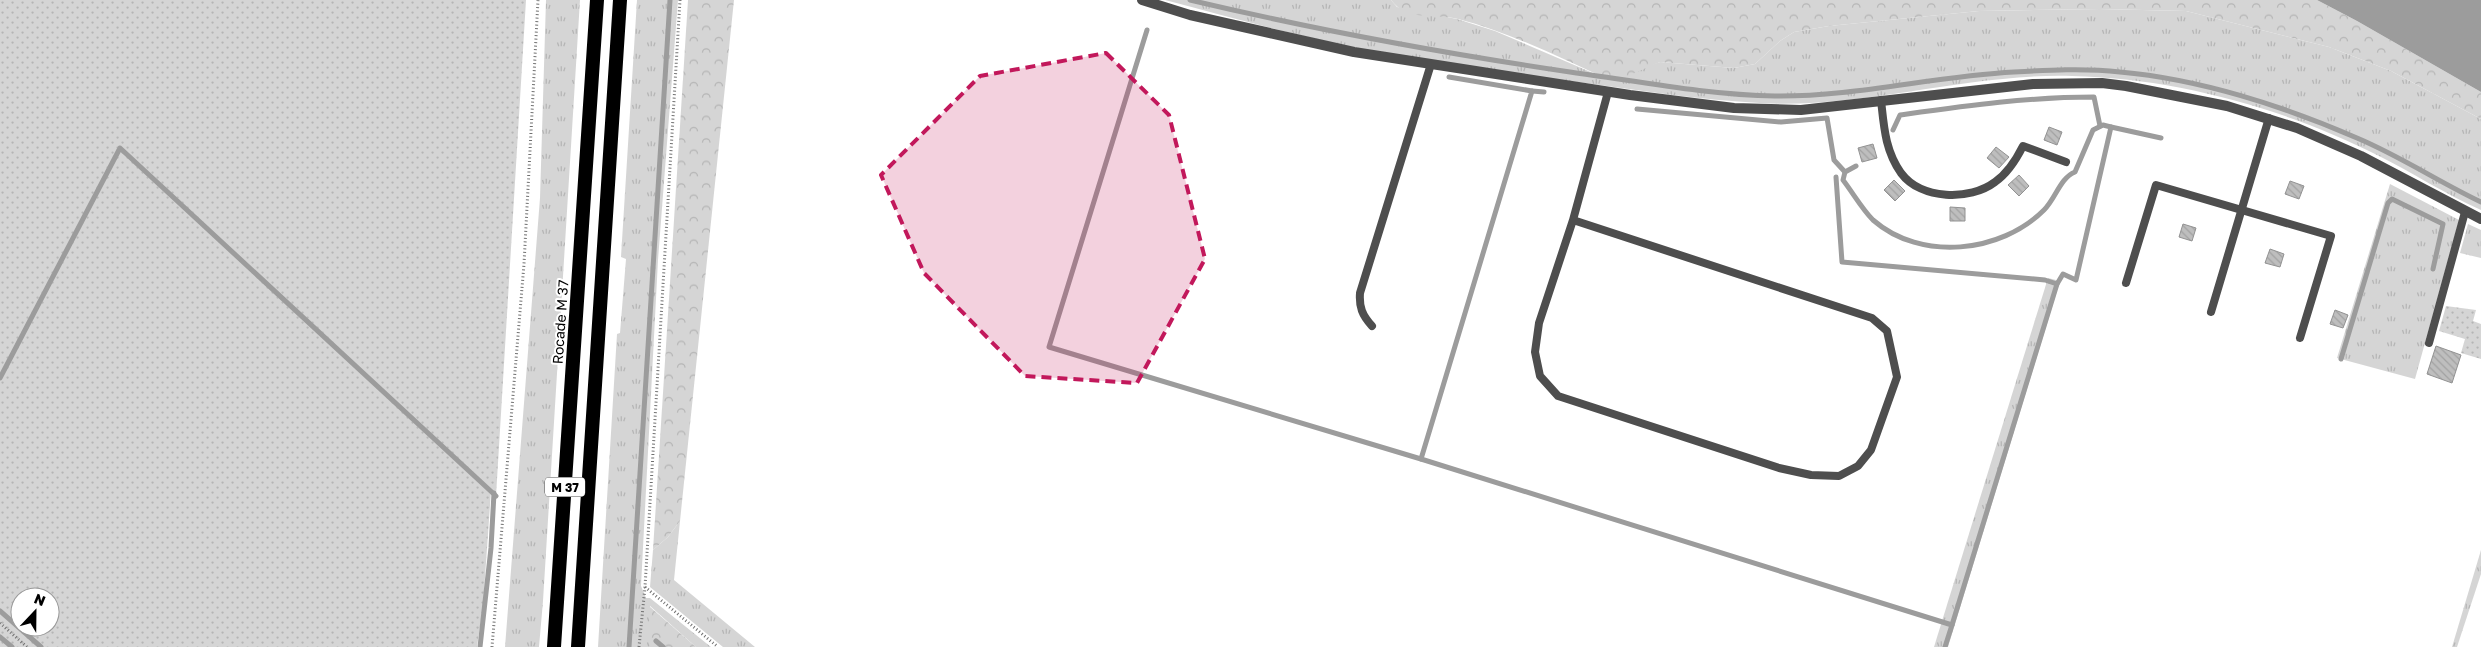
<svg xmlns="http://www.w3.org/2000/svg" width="2481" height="647" font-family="'Golos Text',sans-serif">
  <defs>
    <pattern id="grass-tufts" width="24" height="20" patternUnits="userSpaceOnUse" patternTransform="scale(1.25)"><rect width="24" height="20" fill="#d5d5d5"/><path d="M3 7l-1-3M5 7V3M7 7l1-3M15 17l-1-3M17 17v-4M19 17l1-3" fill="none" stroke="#b5b5b5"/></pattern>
    <pattern id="forest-crowns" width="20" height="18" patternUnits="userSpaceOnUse" patternTransform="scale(1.25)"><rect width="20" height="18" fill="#d5d5d5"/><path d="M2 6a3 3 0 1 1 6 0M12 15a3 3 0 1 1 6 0" fill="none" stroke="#b5b5b5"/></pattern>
    <pattern id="park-dots" width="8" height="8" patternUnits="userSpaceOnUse" patternTransform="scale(1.25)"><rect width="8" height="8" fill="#d5d5d5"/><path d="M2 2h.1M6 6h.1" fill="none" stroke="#b5b5b5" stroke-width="1.8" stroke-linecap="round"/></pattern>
    <pattern id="building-back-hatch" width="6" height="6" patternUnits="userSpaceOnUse" patternTransform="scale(1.25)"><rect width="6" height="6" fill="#bebebe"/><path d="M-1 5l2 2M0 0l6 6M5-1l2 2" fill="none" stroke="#a2a2a2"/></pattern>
  </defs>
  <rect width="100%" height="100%" fill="#fff"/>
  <g fill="url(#grass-tufts)">
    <path d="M 546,0 L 580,0 L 543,601 L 539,647 L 505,647 L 540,198 Z"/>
    <path d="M 637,0 L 678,0 L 658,260 L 641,586 L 646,598 L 650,598 L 711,647 L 696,647 L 650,606 L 650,647 L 598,647 L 617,334 L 620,333 L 626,259 L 621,257 Z"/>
    <path d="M 1165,0 L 1391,0 L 1397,7 L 1457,19 L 1495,31 L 1607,79 L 1660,62 L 1734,68 L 1755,64 L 1780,41 L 1794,32 L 1829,26 L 1979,11 L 2099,9 L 2186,11 L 2329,47 L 2391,71 L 2481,119 L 2481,210 C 2445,194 2413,173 2379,156 C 2287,109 2175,78 2072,76 C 1968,73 1863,109 1760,103 C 1702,100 1643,91 1585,83 C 1511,73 1436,63 1363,49 C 1296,36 1230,17 1165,0 Z"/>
    <path d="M 2390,184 L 2459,220 L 2415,379 L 2337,358 Z"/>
    <path d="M 2468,224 L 2481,230 L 2481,258 L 2460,253 Z"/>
    <path d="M 2048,278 L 2060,281 L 1948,647 L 1934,647 Z"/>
    <path d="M 680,521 L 674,580 L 755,647 L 723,647 L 650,587 L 653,550 L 668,537 Z"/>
    <path d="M 2481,550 L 2481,574 L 2457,647 L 2452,647 Z"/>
  </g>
  <g fill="url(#forest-crowns)">
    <path d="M 688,0 L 734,0 L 680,521 L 668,537 L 653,550 Z"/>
    <path d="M 1391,0 L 2317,0 L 2357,21 L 2481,92 L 2481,119 L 2391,71 L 2329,47 L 2186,11 L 2099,9 L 1979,11 L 1829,26 L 1794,32 L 1780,41 L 1755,64 L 1734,68 L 1660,62 L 1623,78 L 1607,79 C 1559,57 1509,32 1458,19 C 1433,13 1408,22 1391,0 Z"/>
    <path d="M 649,606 L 696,647 L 650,647 Z"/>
  </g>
  <g fill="url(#park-dots)" fill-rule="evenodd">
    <path d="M 0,0 L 526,0 L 496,496 L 491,491 L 483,606 L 477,647 L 0,647 ZM 20,597 L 50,597 L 50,627 L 20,627 Z"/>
    <path d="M 2446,306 L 2476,310 L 2473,321 L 2481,324 L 2481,359 L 2461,353 L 2465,339 L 2439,331 Z"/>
  </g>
  <path fill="#9c9c9c" d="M 2317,0 L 2481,0 L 2481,92 L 2357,21 Z"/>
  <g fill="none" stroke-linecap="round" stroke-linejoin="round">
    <g stroke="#9c9c9c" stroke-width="5">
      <path d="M 1190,0 C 1316,30 1442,53 1570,72 C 1637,81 1707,95 1775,96 C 1855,97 1934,76 2014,72 C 2049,70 2085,68 2120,72 C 2199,79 2284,106 2357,138 C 2400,156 2439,182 2481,202"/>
      <path d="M 1147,30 L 1049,347 L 1421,459 L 1952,625 L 1945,647"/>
      <path d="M 1532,91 L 1544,92"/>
      <path d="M 1637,109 L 1781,122 L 1827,118 L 1834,160 L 1845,172"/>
      <path d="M 2111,127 L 2161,138"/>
      <path d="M 1893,130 L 1900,115 C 1965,106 2028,97 2094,97 L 2100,126"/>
      <path d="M 1856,166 L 1845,172 L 1843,180 C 1853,193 1862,209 1873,220 C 1921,262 2001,253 2044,210 C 2056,198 2060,178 2075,172 L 2093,130 L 2103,125 L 2111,127 L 2076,280 L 2063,274 L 2057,284 L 1952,625"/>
      <path d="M 1836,177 L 1842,262 L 2045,280 L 2057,284"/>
      <path d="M 2341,359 L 2388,203 L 2392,199 L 2443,224 L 2433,269"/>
      <path d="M 0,378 L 120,148 L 496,496"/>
      <path d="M 1421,459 L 1532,91 L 1449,77"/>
      <path d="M 0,611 L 41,647"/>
      <path d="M 0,637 L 12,647"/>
      <path d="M 656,641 L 663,647"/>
      <path d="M 480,647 L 491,548 L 494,493"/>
      <path d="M 629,647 L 670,0"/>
    </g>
  </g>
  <g fill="url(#building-back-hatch)" stroke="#929292">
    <path d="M 2049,127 L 2062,132 L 2057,145 L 2044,140 Z"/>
    <path d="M 1873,144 L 1877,158 L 1862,162 L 1858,148 Z"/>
    <path d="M 1996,147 L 2009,157 L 1999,168 L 1987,158 Z"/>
    <path d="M 2019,175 L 2029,186 L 2019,196 L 2008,185 Z"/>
    <path d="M 1894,180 L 1905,191 L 1895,201 L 1884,190 Z"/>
    <path d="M 2290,181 L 2304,186 L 2299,199 L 2285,194 Z"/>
    <path d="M 1950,207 L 1965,208 L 1965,221 L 1950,221 Z"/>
    <path d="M 2183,224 L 2196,228 L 2192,241 L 2179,237 Z"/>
    <path d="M 2270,249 L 2284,254 L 2280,267 L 2265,263 Z"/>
    <path d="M 2335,310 L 2348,315 L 2343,328 L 2330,324 Z"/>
    <path d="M 2436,346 L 2461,355 L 2452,383 L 2427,374 Z"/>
  </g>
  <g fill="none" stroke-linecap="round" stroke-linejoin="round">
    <g stroke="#707070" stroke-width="3" stroke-dasharray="1 2.5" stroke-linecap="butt">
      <path d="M 645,587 L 718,647"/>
      <path d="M 0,623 L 27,647"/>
      <path d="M 492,647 L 524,264 L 538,0"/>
      <path d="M 639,647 L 645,587 L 680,0"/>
    </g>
    <g stroke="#4e4e4e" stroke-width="8">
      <path d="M 1881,100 C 1884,127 1885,150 1901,173 C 1921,200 1970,201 1995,182 C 2008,173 2016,160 2023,146 L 2066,162"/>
      <path d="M 1573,220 L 1872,318 L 1887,331 L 1897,377 L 1871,450 L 1858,466 L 1839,476 L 1811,475 L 1779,468 L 1558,396 L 1540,376 L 1535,352 L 1539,323 L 1573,220 L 1608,92"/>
      <path d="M 2126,283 L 2156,185 L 2331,236 L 2300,338"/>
      <path d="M 2211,312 L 2269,118"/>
      <path d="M 1372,326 C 1362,315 1359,307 1360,293 L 1431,64"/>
      <path d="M 2429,343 L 2465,212"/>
    </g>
    <path stroke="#4e4e4e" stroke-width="10" d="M 1142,0 L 1190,15 L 1354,52 L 1630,95 L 1734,108 L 1801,110 L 2033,84 L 2102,83 L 2126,86 L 2227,106 L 2297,128 L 2361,156 L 2481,219"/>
    <g stroke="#000" stroke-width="14">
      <path d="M 554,647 L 597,0"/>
      <path d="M 578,647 L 620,0"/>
    </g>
  </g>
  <path fill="#c2185b" fill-opacity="0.2" stroke="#c2185b" stroke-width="4" stroke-dasharray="10 6" stroke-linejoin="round" d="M 1106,53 L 1169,115 L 1205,259 L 1137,383 L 1025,376 L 924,273 L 881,175 L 980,76 Z"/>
  <g text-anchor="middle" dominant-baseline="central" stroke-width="4" stroke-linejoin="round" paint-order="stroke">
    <rect fill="#fff" stroke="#4c4c4c" stroke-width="1" x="545" y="477.5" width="40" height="19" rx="4"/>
    <g font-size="12" font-weight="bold" fill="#000">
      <text x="565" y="487">M 37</text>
    </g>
    <g font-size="14" fill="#000" stroke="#fff">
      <text transform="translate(560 322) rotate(-86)">Rocade M 37</text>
    </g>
  </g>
  <g transform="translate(35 612) rotate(22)"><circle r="24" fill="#ffffff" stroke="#999999"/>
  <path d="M0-4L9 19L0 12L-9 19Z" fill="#000000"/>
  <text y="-8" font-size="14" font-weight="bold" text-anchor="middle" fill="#000000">N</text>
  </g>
</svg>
